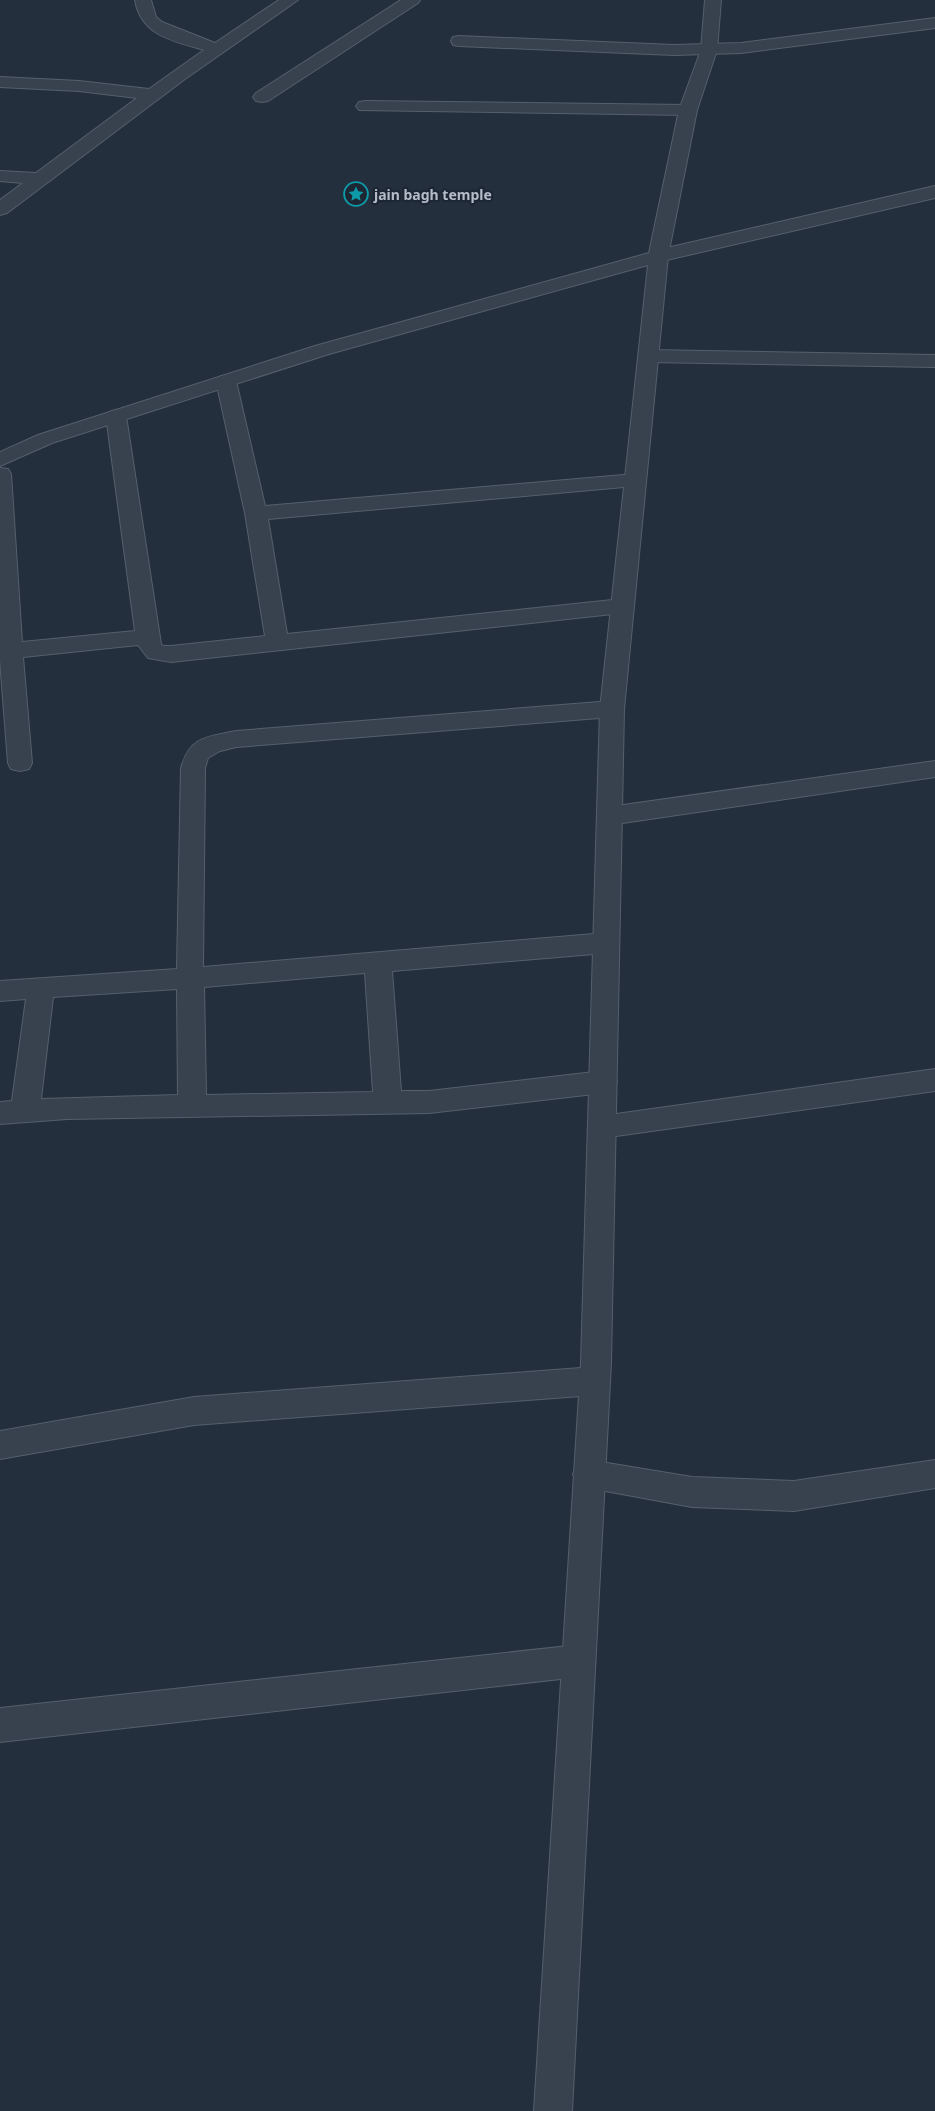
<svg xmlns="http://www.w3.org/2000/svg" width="935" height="2111" font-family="'Noto Sans',sans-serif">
  <rect width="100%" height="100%" fill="#242f3e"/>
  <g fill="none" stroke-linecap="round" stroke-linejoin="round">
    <g stroke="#565f6c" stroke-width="2">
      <g id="minor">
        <path d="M 135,0 L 151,0 L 156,17 L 162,22 L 215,43 L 279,0 L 298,0 L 185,79 L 7,213 L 0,215 L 0,200 L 23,183 L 0,181 L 0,171 L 36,173 L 137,98 L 79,91 L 0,87 L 0,77 L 79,81 L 149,89 L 204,50 C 174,41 141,36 135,0 Z"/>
        <path d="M 401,0 L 420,0 L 418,3 L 268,101 L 262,102 L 256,101 L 253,97 L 256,93 Z"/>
        <path d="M 935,18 L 935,28 L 741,53 L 674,55 L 459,46 L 453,45 L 451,41 L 453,37 L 459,36 L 674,45 L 741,43 Z"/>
        <path d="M 365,101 L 688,105 L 694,106 L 697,110 L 694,114 L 688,115 L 359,110 L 356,106 L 359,102 Z"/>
        <path d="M 935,186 L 935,198 L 658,262 L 651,260 L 648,256 L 651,252 L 658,250 Z"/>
        <path d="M 648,350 L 935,355 L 935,367 L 648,362 L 641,360 L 638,356 L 641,352 Z"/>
        <path d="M 226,375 L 233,377 L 236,381 L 265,506 L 635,474 L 643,475 L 646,480 L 643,485 L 635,486 L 268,519 L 287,634 L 622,599 L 630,601 L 633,606 L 630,611 L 622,613 L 171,662 L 148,658 L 138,645 L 23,657 L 32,763 L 29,769 L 20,771 L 11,769 L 8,763 L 0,660 L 0,468 L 8,469 L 11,474 L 22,642 L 135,631 L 106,416 L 109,412 L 116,410 L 123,412 L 126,416 L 161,644 L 163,646 L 171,646 L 265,636 L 245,513 L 216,381 L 219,377 Z"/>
        <path d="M 612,701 L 620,703 L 624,709 L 620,715 L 612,717 L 236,747 L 220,751 L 208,758 L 205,768 L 203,967 L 606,933 L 615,936 L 619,943 L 615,950 L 606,953 L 392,971 L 401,1091 L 429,1091 L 603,1071 L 613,1074 L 617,1082 L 613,1090 L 603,1093 L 429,1113 L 67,1119 L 0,1124 L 0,1102 L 12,1101 L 26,999 L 0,1001 L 0,981 L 177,969 L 181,768 C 190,736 207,737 236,731 ZM 365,973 L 373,1092 L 206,1095 L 204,987 ZM 177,989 L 178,1095 L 41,1099 L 53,997 Z"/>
        <path d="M 935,761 L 935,777 L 609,825 L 600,822 L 597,816 L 600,810 L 609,807 Z"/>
        <path d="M 935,1069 L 935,1091 L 602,1138 L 592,1135 L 588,1127 L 592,1119 L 602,1116 Z"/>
        <path d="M 594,1367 L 605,1371 L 609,1381 L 605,1391 L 594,1395 L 194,1425 L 0,1459 L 0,1431 L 194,1397 Z"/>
        <path d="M 589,1460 L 692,1477 L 794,1481 L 935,1460 L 935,1488 L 794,1511 L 692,1507 L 589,1488 L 578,1484 L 573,1474 L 578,1464 Z"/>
        <path d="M 578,1645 L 590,1650 L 595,1661 L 590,1672 L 578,1677 L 0,1742 L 0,1708 Z"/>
      </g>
    </g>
    <g stroke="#565f6c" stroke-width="2">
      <path id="tertiary" d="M 705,0 L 721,0 L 717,50 L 697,110 L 668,256 L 624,709 L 611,1363 L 572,2111 L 534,2111 L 581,1363 L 600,709 L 648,265 L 329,354 L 52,443 L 0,466 L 0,452 L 38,435 L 315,346 L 649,253 L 679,110 L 701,50 Z"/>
    </g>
    <use href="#minor" fill="#38414e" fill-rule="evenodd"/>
    <use href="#tertiary" fill="#38414e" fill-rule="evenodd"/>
  </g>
  <defs>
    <g id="sight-ring" transform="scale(1.25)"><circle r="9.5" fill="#1d2633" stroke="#0f9aa8" stroke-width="1.5"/><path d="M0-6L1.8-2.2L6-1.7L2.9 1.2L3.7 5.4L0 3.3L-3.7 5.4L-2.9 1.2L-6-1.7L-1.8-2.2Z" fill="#0f9aa8"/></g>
  </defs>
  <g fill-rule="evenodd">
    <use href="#sight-ring" x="356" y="194"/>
  </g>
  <g text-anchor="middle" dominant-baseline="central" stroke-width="4.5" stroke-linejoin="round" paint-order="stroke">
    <g font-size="14" font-weight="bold" fill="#b4bcc9" stroke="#1d2633" text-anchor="start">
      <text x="374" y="194">jain bagh temple</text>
    </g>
  </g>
</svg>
